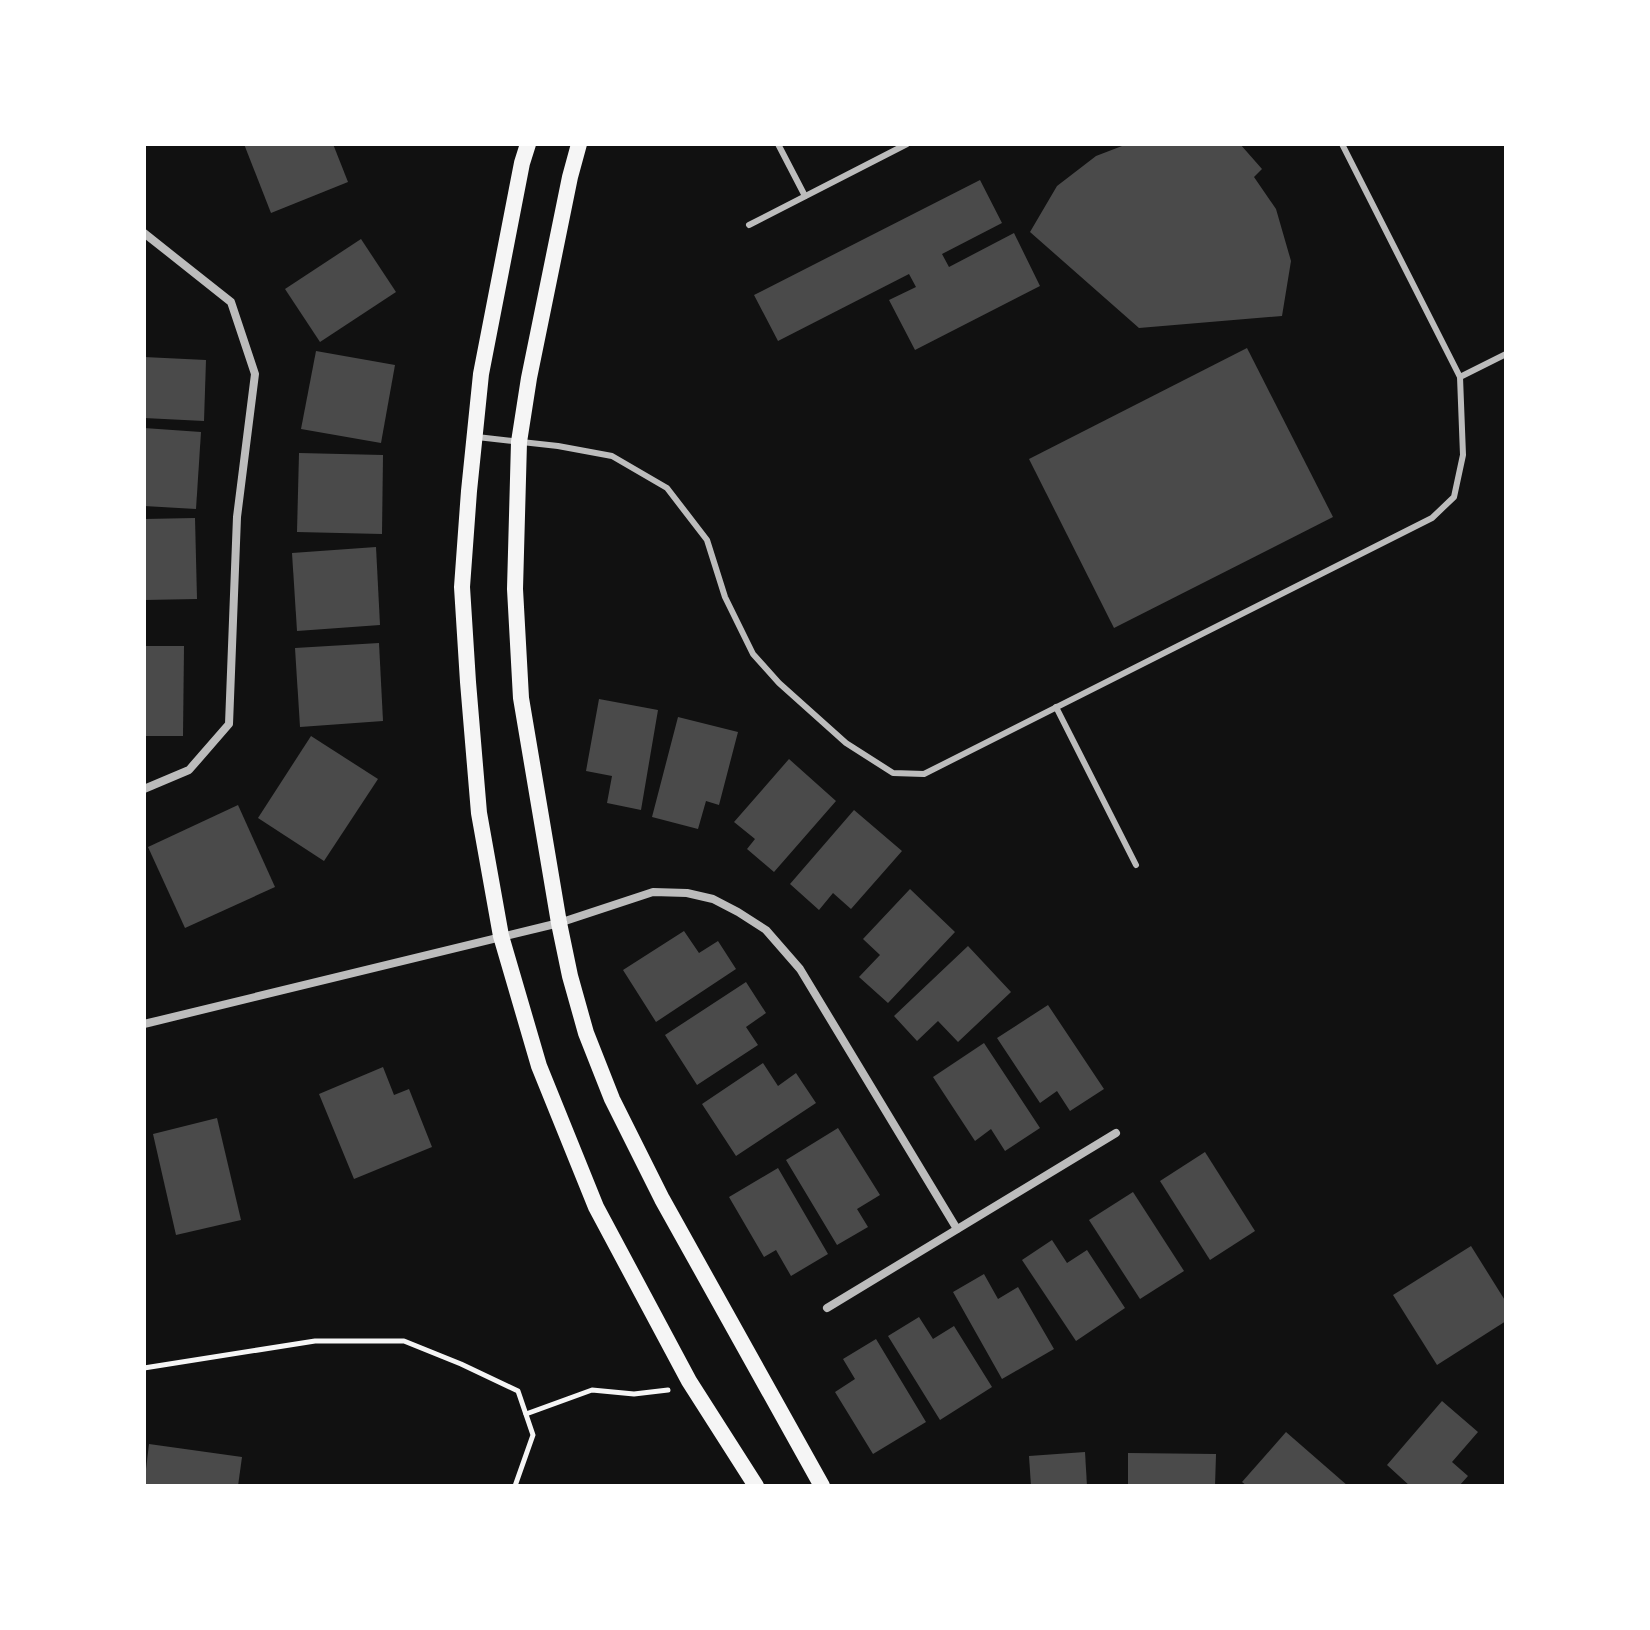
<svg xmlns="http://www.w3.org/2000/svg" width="1650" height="1630" font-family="'Libre Baskerville',serif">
  <rect width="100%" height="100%" fill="#111"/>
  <g fill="#4a4a4a">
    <path d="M 244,144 L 333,144 L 348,182 L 271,213 Z"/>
    <path d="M 1121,144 L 1240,144 L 1262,169 L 1254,177 L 1276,209 L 1291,261 L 1282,316 L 1139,328 L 1030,232 L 1057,186 L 1096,156 L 1122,146 Z"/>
    <path d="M 980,180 L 1002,223 L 942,254 L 949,267 L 1014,233 L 1040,286 L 915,350 L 889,300 L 916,287 L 909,274 L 778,341 L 754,295 Z"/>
    <path d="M 361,239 L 396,292 L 320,342 L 285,289 Z"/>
    <path d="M 1247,348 L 1333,517 L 1114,628 L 1029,459 Z"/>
    <path d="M 316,351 L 395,365 L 381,443 L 301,429 Z"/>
    <path d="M 144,357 L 206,360 L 204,421 L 144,418 Z"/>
    <path d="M 144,428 L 201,432 L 196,509 L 144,506 Z"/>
    <path d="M 299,453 L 383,455 L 382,534 L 297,532 Z"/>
    <path d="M 195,518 L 197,599 L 144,600 L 144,519 Z"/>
    <path d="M 376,547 L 380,625 L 297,631 L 292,553 Z"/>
    <path d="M 379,643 L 383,721 L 300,727 L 295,648 Z"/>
    <path d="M 144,646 L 184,646 L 183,736 L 144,736 Z"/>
    <path d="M 599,699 L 658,710 L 641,810 L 607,803 L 612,776 L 586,771 Z"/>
    <path d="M 678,717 L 738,732 L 719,805 L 706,801 L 698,829 L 652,817 Z"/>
    <path d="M 311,736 L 378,779 L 324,861 L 258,818 Z"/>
    <path d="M 789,759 L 836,801 L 774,872 L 747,849 L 755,839 L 734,822 Z"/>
    <path d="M 238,805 L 275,887 L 185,928 L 148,847 Z"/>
    <path d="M 854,810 L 902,851 L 851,909 L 833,893 L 819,910 L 790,884 Z"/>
    <path d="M 910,889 L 955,932 L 888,1003 L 859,977 L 880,955 L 863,939 Z"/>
    <path d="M 684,931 L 699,953 L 718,941 L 736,969 L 656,1022 L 623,970 Z"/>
    <path d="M 968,946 L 1011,992 L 958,1042 L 938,1021 L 917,1041 L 894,1016 Z"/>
    <path d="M 746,982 L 766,1013 L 746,1027 L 758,1045 L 697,1085 L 665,1035 Z"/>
    <path d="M 1048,1005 L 1104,1089 L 1070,1111 L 1057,1091 L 1040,1103 L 997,1038 Z"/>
    <path d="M 984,1043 L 1040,1128 L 1005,1151 L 991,1129 L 975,1141 L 933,1077 Z"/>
    <path d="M 763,1063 L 778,1086 L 796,1073 L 816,1103 L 736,1156 L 702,1104 Z"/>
    <path d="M 383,1067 L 394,1095 L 409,1089 L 432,1147 L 354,1179 L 319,1094 Z"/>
    <path d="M 217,1118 L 241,1220 L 176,1235 L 153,1134 Z"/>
    <path d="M 838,1128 L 880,1195 L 857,1209 L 868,1227 L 837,1245 L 786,1160 Z"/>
    <path d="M 1205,1152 L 1255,1231 L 1210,1260 L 1160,1181 Z"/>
    <path d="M 778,1168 L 828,1254 L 791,1276 L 776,1250 L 764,1257 L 729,1197 Z"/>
    <path d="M 1133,1192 L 1184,1271 L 1140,1299 L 1089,1220 Z"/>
    <path d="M 1052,1240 L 1067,1263 L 1087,1250 L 1125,1308 L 1076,1341 L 1022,1260 Z"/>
    <path d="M 1471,1246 L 1506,1302 L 1506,1321 L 1437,1365 L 1393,1295 Z"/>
    <path d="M 984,1274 L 998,1299 L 1018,1287 L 1054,1349 L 1002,1379 L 953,1292 Z"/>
    <path d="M 919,1317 L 933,1339 L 954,1326 L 992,1387 L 940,1420 L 888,1336 Z"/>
    <path d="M 876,1339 L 926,1422 L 873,1454 L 835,1392 L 855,1379 L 843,1359 Z"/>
    <path d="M 1442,1401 L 1478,1432 L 1452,1462 L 1468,1476 L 1459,1486 L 1410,1486 L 1387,1465 Z"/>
    <path d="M 1286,1432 L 1348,1486 L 1247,1486 L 1242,1482 Z"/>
    <path d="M 149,1444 L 242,1457 L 238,1486 L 144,1486 Z"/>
    <path d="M 1085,1452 L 1087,1486 L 1031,1486 L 1029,1456 Z"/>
    <path d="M 1128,1453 L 1216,1454 L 1215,1486 L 1128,1486 Z"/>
  </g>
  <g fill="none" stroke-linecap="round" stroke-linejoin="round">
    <g stroke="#f5f5f5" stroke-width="5">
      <path d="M 144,1368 L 315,1341 L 404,1341 L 461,1364 L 518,1391 L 533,1435 L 515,1486"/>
      <path d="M 526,1414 L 592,1390 L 634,1394 L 668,1390"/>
    </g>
    <g stroke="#bcbcbc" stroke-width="6">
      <path d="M 778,144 L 805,196"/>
      <path d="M 749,225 L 907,144"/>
      <path d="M 1460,377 L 1506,354"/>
      <path d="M 477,437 L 558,446 L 612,456 L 667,488 L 707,540 L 725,597 L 753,654 L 779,683 L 846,743 L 893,773 L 924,774 L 1432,518 L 1454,497 L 1463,455 L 1460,377 L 1342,144"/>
      <path d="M 1056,707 L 1136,865"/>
    </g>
    <g stroke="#bcbcbc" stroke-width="8">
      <path d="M 144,233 L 231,302 L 255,374 L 237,517 L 229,724 L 189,770 L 144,789"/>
      <path d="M 144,1024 L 559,923 L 653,892 L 687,893 L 713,899 L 738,912 L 766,930 L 800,969 L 957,1229"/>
      <path d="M 827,1308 L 1116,1133"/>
    </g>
    <g stroke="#f5f5f5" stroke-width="16">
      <path d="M 528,144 L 522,163 L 481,374 L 469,491 L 462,587 L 468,682 L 479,813 L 501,936 L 539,1066 L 596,1207 L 689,1381 L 756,1486"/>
      <path d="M 579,144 L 570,177 L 529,378 L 519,442 L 515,589 L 521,698 L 559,923 L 570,976 L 586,1033 L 612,1099 L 662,1199 L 822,1486"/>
    </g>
  </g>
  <rect width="1650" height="1630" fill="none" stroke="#ffffff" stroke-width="292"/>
</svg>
